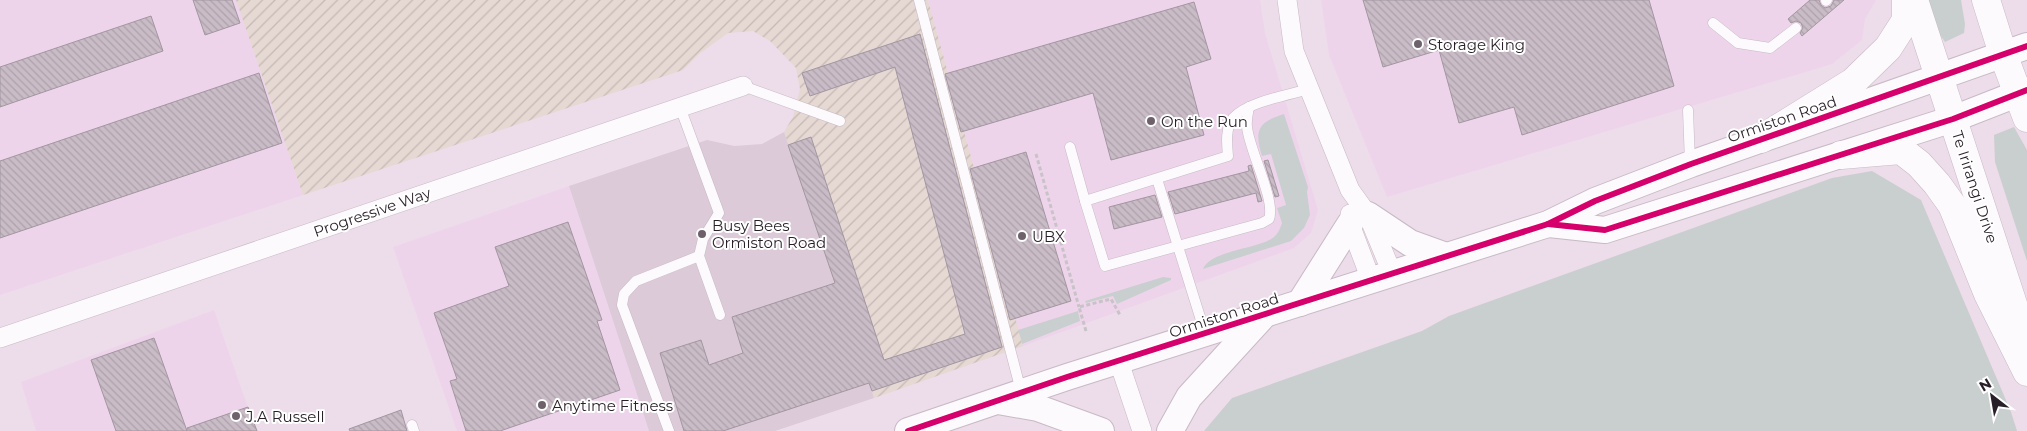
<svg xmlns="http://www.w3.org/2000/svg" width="2027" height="431" font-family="Montserrat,sans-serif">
  <defs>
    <pattern id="industrial-furrows" width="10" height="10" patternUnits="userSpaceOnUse" patternTransform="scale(1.25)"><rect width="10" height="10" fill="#e6d8d3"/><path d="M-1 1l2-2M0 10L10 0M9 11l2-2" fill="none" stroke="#c5b9b5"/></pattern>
    <pattern id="building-back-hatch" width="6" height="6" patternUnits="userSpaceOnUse" patternTransform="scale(1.25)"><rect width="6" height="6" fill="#c9bcc7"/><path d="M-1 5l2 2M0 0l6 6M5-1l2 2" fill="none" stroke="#ada1ab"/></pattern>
  </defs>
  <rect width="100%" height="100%" fill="#eddcea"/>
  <g fill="#eed4eb">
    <path d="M 0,0 L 236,0 L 303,195 L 0,295 Z"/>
    <path d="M 928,0 L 1260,0 L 1265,33 L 1318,210 L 1311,233 L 1294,248 L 1023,346 Z"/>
    <path d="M 1321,0 L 1876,0 L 1865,19 L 1862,40 L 1832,64 L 1387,197 L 1329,55 Z"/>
    <path d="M 569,186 L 649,431 L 457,431 L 393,247 Z"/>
    <path d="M 214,310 L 256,431 L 36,431 L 21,382 Z"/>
  </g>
  <path fill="url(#industrial-furrows)" d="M 236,0 L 928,0 L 1023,346 L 874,398 L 784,132 L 793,117 L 800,89 L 796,68 L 770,41 L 753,31 L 728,33 L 699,54 L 683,70 L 303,195 Z"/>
  <path fill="#dccad9" d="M 784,132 L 874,398 L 775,431 L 649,431 L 569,186 L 707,140 L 734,146 L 762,144 Z"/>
  <g fill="#c9cfce">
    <path d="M 1925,0 L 1961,0 L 1965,24 L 1964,33 L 1945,42 L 1933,24 Z"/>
    <path d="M 1284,114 L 1308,187 L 1307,192 L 1310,215 L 1304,228 L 1291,241 L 1203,269 C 1210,251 1255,249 1271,239 C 1277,236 1280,229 1282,223 L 1277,208 L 1286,205 L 1271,154 L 1262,156 C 1254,130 1258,122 1284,114 Z"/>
    <path d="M 2014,127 L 2027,150 L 2027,261 L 1995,162 L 1994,135 Z"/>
    <path d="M 1872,171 L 1921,200 L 2011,412 L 2017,431 L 1204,431 L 1232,398 L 1422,331 L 1449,316 L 1832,178 Z"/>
    <path d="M 1163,277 L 1171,278 L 1171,280 L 1117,304 L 1113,296 L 1086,303 L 1085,301 Z"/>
    <path d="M 1078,311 L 1080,321 L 1022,344 L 1022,342 L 1018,330 Z"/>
  </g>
  <g fill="url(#building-back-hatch)" stroke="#a296a0">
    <path d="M 193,0 L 232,0 L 240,23 L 205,35 Z"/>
    <path d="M 1363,0 L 1649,0 L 1674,86 L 1522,135 L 1514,107 L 1459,123 L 1439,50 L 1383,67 Z"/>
    <path d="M 1810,0 L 1819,0 L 1821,5 L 1825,8 L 1831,6 L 1834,0 L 1844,0 L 1802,36 L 1800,33 L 1803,28 L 1801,23 L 1796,21 L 1791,23 L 1788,19 Z"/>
    <path d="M 1194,2 L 1211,59 L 1186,67 L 1204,135 L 1111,160 L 1093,93 L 961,132 L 945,74 Z"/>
    <path d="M 151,16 L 163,51 L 0,107 L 0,67 Z"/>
    <path d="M 920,34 L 1002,347 L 872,391 L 869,383 L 723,431 L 684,431 L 660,353 L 701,340 L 709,365 L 743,353 L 732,317 L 835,283 L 788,145 L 811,137 L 884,360 L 965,334 L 895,67 L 810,96 L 802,73 Z"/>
    <path d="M 259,73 L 282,143 L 0,238 L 0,161 Z"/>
    <path d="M 1026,152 L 1071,301 L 1010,320 L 970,169 Z"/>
    <path d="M 1268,160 L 1279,196 L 1275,197 L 1264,161 Z"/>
    <path d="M 1251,165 L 1262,201 L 1258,202 L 1256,193 L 1175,214 L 1168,192 L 1249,171 L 1248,166 Z"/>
    <path d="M 1155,195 L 1162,217 L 1114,229 L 1109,207 Z"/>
    <path d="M 568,222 L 602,320 L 597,321 L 620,390 L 500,431 L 466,431 L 450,381 L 457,379 L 434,313 L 509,286 L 495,247 Z"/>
    <path d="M 154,338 L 187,431 L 116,431 L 91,360 Z"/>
    <path d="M 248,407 L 257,431 L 187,431 L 187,428 Z"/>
    <path d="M 401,410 L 407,431 L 350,431 L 349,429 Z"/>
  </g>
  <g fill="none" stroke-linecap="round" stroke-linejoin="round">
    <g stroke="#c7bac5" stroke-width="11">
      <g id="service">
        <path d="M 919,0 L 1021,391"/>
        <path d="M 1826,1 L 1827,0"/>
        <path d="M 1713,23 L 1738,43 L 1770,48 L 1796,28"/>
        <path d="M 743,86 L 840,121"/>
        <path d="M 680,107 L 719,213 L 703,239 L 699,256 L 720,315"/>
        <path d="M 1688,110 L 1690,163"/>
        <path d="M 1070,147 L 1085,201 L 1228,156 C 1227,145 1225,128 1233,118 C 1247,102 1288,95 1309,89"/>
        <path d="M 1157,179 L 1205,333"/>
        <path d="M 1085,201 L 1105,266 L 1262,223 L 1269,219 C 1276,200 1249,150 1247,127 C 1246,120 1248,113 1249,107"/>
        <path d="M 412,425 L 414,431"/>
        <path d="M 669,431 L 622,305 L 624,294 L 636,281 L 699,256"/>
      </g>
    </g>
    <g stroke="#c7bac5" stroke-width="20">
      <g id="minor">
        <path d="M 1287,0 L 1294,51 L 1350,190 L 1368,215 L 1392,273"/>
        <path d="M 1350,214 L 1350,224 L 1371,280"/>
        <path d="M 0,338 L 743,86"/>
        <path d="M 1119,362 L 1142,431"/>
      </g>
    </g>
    <g stroke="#c7bac5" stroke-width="28">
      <g id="secondary">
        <path d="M 1368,215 L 1410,243 L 1446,256"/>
        <path d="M 1549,224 L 1605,230 L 1953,119 L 2027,90"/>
        <path d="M 1300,303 L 1350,224"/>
        <path d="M 998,401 L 1038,408 L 1101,431"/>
        <path d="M 908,431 L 1067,377 L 1548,224 L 1595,201 L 1691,164 L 2027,46"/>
        <path d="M 1170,431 L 1189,397 L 1263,316"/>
      </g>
    </g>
    <g stroke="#c7bac5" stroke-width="29">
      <g id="primary">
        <path d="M 1914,0 L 2027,347"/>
        <path d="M 1986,0 L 2003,54 L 2027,118"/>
        <path d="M 1761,139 L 1853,82 L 1888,48 L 1906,20 L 1906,0"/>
        <path d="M 1841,155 L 1901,150 L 1919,164 L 1937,184 L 1952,205 L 1988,294 L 2027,372"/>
      </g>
    </g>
    <g stroke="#c9c3c8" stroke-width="3" stroke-dasharray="4 2.5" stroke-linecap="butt">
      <path d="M 1036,154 L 1079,307"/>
      <path d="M 1086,331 L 1079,307 L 1111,299 L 1120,315"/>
    </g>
    <use href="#service" stroke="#fcfafc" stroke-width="10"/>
    <use href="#minor" stroke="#fcfafc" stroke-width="19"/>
    <use href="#secondary" stroke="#fcfafc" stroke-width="26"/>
    <use href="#primary" stroke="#fcfafc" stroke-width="28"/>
    <g stroke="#fff" stroke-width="9">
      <g id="cycleway">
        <path d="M 1548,224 L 1605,230 L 1953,119 L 2027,90"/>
        <path d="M 908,431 L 1067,377 L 1548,224 L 1595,201 L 1691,164 L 2027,46"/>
      </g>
    </g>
    <use href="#cycleway" stroke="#d6006c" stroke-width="6"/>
  </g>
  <g fill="#6e616c" stroke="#fff" stroke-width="2">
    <circle cx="1418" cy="44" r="5"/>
    <circle cx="1151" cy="121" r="5"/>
    <circle cx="702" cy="234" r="5"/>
    <circle cx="1022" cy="236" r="5"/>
    <circle cx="542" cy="405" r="5"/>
    <circle cx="236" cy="416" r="5"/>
  </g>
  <g text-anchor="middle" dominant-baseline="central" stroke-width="4" stroke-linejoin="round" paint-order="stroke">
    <g font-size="15" fill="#291f28" stroke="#fff" text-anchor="start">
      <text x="1428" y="44">Storage King</text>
      <text x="1161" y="121">On the Run</text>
      <text x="712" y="225">Busy Bees<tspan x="712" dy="17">Ormiston Road</tspan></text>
      <text x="1032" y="236">UBX</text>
      <text x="552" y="405">Anytime Fitness</text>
      <text x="246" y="416">J.A Russell</text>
    </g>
    <g font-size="15" fill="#291f28" stroke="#fff">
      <text transform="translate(1782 119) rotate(-19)">Ormiston Road</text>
      <text transform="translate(1975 187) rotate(72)">Te Irirangi Drive</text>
      <text transform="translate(372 212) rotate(-19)">Progressive Way</text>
      <text transform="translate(1224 315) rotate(-18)">Ormiston Road</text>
    </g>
  </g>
  <g transform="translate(1992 396) rotate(329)" stroke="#ffffff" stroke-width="4" paint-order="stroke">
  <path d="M0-4L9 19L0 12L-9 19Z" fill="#291f28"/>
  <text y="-8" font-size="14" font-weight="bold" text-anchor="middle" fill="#291f28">N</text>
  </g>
</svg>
